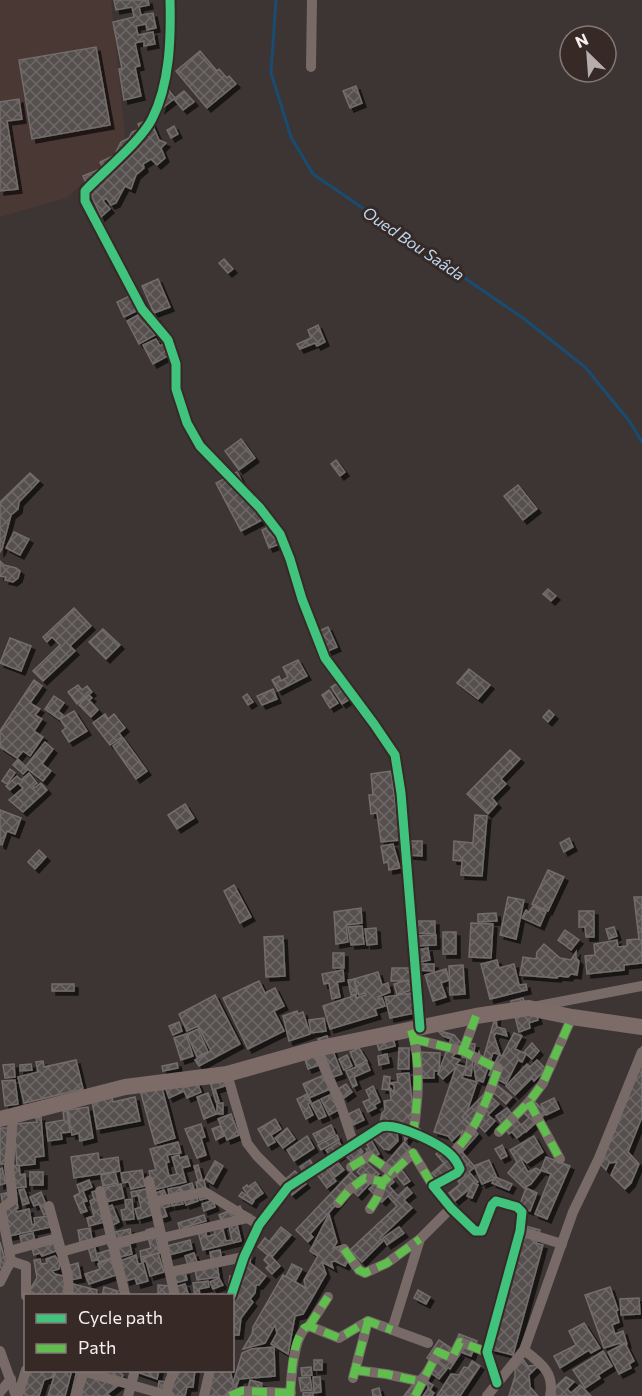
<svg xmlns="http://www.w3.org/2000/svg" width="642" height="1396" font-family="Commissioner,sans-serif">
  <defs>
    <pattern id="building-cross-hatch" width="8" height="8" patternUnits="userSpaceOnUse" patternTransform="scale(1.5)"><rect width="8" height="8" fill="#554f4e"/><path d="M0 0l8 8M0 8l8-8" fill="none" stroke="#6e6968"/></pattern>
    <filter id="shadow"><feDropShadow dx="4" dy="4" stdDeviation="0" flood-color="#0009"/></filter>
  </defs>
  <rect width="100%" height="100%" fill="#3c3534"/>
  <path fill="#493833" d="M 0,0 L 111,0 L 126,143 L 67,198 L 0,217 Z"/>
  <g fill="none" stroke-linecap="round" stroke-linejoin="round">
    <path stroke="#1a4b71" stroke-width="3" d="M 276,0 L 271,73 L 291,137 L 313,174 L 523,318 L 585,367 L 630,422 L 642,442"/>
  </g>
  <g fill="url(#building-cross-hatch)" stroke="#736d6c" stroke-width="1.5" filter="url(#shadow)">
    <path d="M 114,0 L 148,0 L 149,5 L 139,7 L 141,15 L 153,13 L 156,28 L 147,30 L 146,24 L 136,26 L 138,35 L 153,32 L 155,44 L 144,46 L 144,41 L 135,43 L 140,66 L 135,67 L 141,96 L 124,100 L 119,69 L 122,69 L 113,22 L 134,17 L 132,7 L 116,10 Z"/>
    <path d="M 96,47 L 110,125 L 32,139 L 19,60 Z"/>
    <path d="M 200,51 L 217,71 L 219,69 L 227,78 L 229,76 L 236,84 L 207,108 L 176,71 Z"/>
    <path d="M 356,86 L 362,103 L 350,108 L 343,91 Z"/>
    <path d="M 167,88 L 175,98 L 184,91 L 194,102 L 183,110 L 174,99 L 161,109 Z"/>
    <path d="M 19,99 L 22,119 L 7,121 L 18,189 L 0,191 L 0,102 Z"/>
    <path d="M 150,119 L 159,140 L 166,143 L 161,148 L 165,158 L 157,165 L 151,159 L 143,164 L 144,168 L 136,175 L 131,189 L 125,186 L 116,203 L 111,205 L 106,198 L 103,201 L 110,209 L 101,217 L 83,176 L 103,168 L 100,162 L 113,156 L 122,166 L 116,152 L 121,142 L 129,138 L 132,132 L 140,129 L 138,124 Z"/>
    <path d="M 174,126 L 178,134 L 171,138 L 167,130 Z"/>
    <path d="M 224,259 L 233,269 L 228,273 L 219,263 Z"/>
    <path d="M 158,279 L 170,307 L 154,313 L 142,286 Z"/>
    <path d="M 138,292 L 145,307 L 124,317 L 117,302 Z"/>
    <path d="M 147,310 L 152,319 L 156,317 L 161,327 L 157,334 L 139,344 L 127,321 Z"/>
    <path d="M 318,325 L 325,342 L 317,346 L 315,343 L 300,349 L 297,344 L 311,338 L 308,330 Z"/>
    <path d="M 156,339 L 160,346 L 167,342 L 173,353 L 153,364 L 143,345 Z"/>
    <path d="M 241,439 L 255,458 L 239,470 L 225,451 Z"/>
    <path d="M 336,460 L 345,472 L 340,476 L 331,464 Z"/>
    <path d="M 237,472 L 262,520 L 241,531 L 216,483 Z"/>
    <path d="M 30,473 L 39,481 L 19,502 L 18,509 L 11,515 L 2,549 L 0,552 L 0,502 Z"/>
    <path d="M 518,485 L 537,509 L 523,520 L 504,496 Z"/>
    <path d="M 274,524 L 282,543 L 269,548 L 262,530 Z"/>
    <path d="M 14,532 L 29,539 L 20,555 L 6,548 Z"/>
    <path d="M 0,561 L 4,565 L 16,568 L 20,571 L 18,578 L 13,582 L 5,580 L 6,577 L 0,576 Z"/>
    <path d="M 548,589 L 556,596 L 551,601 L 543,594 Z"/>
    <path d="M 74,608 L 91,626 L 70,646 L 75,651 L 43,681 L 33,671 L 60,645 L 52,637 L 47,642 L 43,637 Z"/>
    <path d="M 328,627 L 337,647 L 328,651 L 319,631 Z"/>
    <path d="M 103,629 L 120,645 L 106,659 L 89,642 Z"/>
    <path d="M 10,638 L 31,646 L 21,671 L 0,663 Z"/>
    <path d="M 298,660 L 307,676 L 278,691 L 272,680 L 279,676 L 281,681 L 288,677 L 283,667 Z"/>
    <path d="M 469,669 L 490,685 L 478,699 L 457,683 Z"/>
    <path d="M 344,679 L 355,696 L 342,704 L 331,687 Z"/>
    <path d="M 34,680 L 42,686 L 30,703 L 40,709 L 35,715 L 42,719 L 34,731 L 43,737 L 30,756 L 23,751 L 17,758 L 0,747 L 0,731 Z"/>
    <path d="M 78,685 L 82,690 L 87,686 L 92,692 L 77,704 L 68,692 Z"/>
    <path d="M 273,689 L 277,699 L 262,705 L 257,696 Z"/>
    <path d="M 329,690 L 338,703 L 330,708 L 322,695 Z"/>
    <path d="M 247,694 L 253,702 L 248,705 L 243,697 Z"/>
    <path d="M 89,695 L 92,698 L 89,700 L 98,710 L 91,717 L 79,705 Z"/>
    <path d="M 54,696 L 64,703 L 58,711 L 63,715 L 59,719 L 45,709 Z"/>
    <path d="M 549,710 L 554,715 L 548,722 L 543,717 Z"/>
    <path d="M 74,711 L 87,731 L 69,742 L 62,731 L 66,728 L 60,719 Z"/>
    <path d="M 105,714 L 108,719 L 114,714 L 125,728 L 119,733 L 122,737 L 110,745 L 93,723 Z"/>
    <path d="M 123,738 L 147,771 L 136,779 L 113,746 Z"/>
    <path d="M 45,742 L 53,749 L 42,764 L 51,771 L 43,781 L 25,767 Z"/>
    <path d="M 510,750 L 520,759 L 501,779 L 506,784 L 492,798 L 497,804 L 488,814 L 467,794 Z"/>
    <path d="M 18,759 L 28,769 L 23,774 L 13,765 Z"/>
    <path d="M 10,769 L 15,773 L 7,784 L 2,781 Z"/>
    <path d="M 391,771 L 400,840 L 381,842 L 377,813 L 371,814 L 369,795 L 373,795 L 371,774 Z"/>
    <path d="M 29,773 L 37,783 L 33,786 L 34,788 L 41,783 L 47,790 L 23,812 L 9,800 L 23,788 L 18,783 L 10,790 L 6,786 L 17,776 L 21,780 Z"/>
    <path d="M 185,804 L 194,818 L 177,829 L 168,815 Z"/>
    <path d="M 0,810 L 21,818 L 15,834 L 7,831 L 2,845 L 0,844 Z"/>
    <path d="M 475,815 L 487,816 L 482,876 L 461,875 L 462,861 L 453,860 L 454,841 L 473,843 Z"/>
    <path d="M 569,838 L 573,847 L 564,852 L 560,843 Z"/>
    <path d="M 408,841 L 422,841 L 422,856 L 407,855 Z"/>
    <path d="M 393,844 L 400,868 L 389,870 L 388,862 L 384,863 L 381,846 Z"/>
    <path d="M 39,850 L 46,857 L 35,869 L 28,862 Z"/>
    <path d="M 548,870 L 564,877 L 548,911 L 532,904 Z"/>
    <path d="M 234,885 L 251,917 L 240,923 L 224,891 Z"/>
    <path d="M 508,897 L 524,900 L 516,939 L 500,935 Z"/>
    <path d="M 634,897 L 642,897 L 642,963 L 624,965 L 624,970 L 587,974 L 585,956 L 595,955 L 594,944 L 617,940 L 618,947 L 627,946 L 627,940 L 639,939 Z"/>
    <path d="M 533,906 L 546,912 L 540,926 L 522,918 L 526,910 L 529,912 Z"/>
    <path d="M 361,908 L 362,923 L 346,925 L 348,942 L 336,944 L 334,912 Z"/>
    <path d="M 579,911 L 594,911 L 594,937 L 586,937 L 585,927 L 579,927 Z"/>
    <path d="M 496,913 L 497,921 L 478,922 L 478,914 Z"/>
    <path d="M 414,921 L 435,921 L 435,934 L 414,933 Z"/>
    <path d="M 471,923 L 493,924 L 491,958 L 469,957 Z"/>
    <path d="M 362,926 L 364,944 L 351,945 L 348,927 Z"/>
    <path d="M 614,927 L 617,936 L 609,939 L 606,929 Z"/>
    <path d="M 376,928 L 377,944 L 367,945 L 365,929 Z"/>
    <path d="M 565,930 L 579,940 L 571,950 L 558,940 Z"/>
    <rect x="443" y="932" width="13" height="22"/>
    <path d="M 436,935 L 436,945 L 414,946 L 414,936 Z"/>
    <path d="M 283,936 L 285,976 L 266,977 L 264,937 Z"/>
    <path d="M 544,944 L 560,958 L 571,960 L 576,952 L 576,958 L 579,961 L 577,975 L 571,974 L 568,977 L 559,976 L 557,978 L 520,975 L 523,957 L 536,959 L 537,952 Z"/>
    <path d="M 428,948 L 430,960 L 416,963 L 413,951 Z"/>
    <rect x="333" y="953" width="11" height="15"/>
    <path d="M 497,960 L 499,968 L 514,964 L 519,985 L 526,984 L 527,990 L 490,999 L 481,964 Z"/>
    <path d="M 416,964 L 434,964 L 434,971 L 416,970 Z"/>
    <path d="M 463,965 L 465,994 L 450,995 L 449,966 Z"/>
    <path d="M 392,968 L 410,968 L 410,981 L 391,981 Z"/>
    <path d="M 446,969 L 449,980 L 441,983 L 446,997 L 433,1001 L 425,975 Z"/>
    <path d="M 343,970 L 344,981 L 337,982 L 340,997 L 332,999 L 329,983 L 324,984 L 322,974 Z"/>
    <path d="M 378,972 L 382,985 L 388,983 L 390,992 L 378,997 L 378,999 L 382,998 L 385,1006 L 375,1009 L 377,1015 L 330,1029 L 323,1006 L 356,995 L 356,998 L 366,995 L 365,993 L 359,995 L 354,979 Z"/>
    <path d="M 354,979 L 357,994 L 351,995 L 348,980 Z"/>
    <path d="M 408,980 L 411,990 L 397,995 L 394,984 Z"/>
    <path d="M 259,981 L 265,993 L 275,988 L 284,1006 L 274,1011 L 284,1031 L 248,1049 L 223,998 Z"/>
    <rect x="52" y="984" width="22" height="7"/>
    <path d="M 411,993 L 415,1013 L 390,1018 L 385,997 Z"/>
    <path d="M 215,995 L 240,1044 L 199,1066 L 195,1060 L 211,1051 L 198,1026 L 187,1031 L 179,1014 Z"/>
    <path d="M 523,998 L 525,1004 L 533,1002 L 538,1020 L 529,1023 L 530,1028 L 519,1032 L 511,1001 Z"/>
    <path d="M 498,1007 L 496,1021 L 497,1027 L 505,1029 L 507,1036 L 496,1033 L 494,1036 L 500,1054 L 493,1053 L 483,1082 L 476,1080 L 474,1067 L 479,1052 L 482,1063 Z"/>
    <path d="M 297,1011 L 298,1014 L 303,1012 L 310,1034 L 289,1041 L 283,1016 Z"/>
    <path d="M 324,1018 L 326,1031 L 311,1033 L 309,1020 Z"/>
    <path d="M 179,1022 L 182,1031 L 173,1035 L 169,1026 Z"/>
    <path d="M 198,1029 L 208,1052 L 197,1057 L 187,1034 Z"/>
    <path d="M 437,1030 L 454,1035 L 461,1043 L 459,1050 L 452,1057 L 460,1060 L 456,1064 L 466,1067 L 462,1078 L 477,1082 L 468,1109 L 463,1118 L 478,1134 L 462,1152 L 454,1145 L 460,1139 L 463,1130 L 452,1141 L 448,1136 L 434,1132 L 456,1067 L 443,1079 L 438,1074 L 451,1039 L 443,1036 Z"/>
    <path d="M 514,1033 L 522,1036 L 515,1049 L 526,1054 L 522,1062 L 518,1060 L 506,1084 L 489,1075 L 499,1055 L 502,1056 Z"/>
    <path d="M 186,1034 L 193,1056 L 181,1060 L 174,1038 Z"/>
    <path d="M 327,1036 L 342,1074 L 333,1077 L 318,1039 Z"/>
    <path d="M 393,1037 L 395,1046 L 379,1050 L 376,1040 Z"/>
    <path d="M 464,1043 L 475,1044 L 471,1076 L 465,1075 L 467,1058 L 462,1057 Z"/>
    <path d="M 532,1043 L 539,1051 L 532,1059 L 524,1052 Z"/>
    <path d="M 642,1046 L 642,1117 L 628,1152 L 639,1164 L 631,1183 L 625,1189 L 611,1175 L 617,1162 L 609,1163 L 606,1170 L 595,1158 Z"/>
    <path d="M 359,1048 L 367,1061 L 356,1066 L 350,1052 Z"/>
    <path d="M 399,1048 L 409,1048 L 409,1069 L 398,1069 Z"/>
    <path d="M 314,1049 L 319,1065 L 308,1069 L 303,1053 Z"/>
    <path d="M 417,1052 L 440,1053 L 439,1071 L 434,1071 L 434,1078 L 416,1078 Z"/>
    <path d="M 387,1054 L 389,1063 L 379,1065 L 378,1056 Z"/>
    <path d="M 347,1055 L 352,1066 L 344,1070 L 339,1059 Z"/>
    <path d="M 76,1060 L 83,1089 L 24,1103 L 18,1077 L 38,1072 L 36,1062 L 43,1061 L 44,1067 Z"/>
    <path d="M 537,1060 L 546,1069 L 534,1081 L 532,1078 L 515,1095 L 506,1086 L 527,1064 L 530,1067 Z"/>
    <path d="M 177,1063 L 178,1068 L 163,1071 L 162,1066 Z"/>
    <path d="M 367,1063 L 370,1070 L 354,1077 L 357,1085 L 353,1087 L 346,1071 Z"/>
    <path d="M 14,1064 L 15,1077 L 5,1078 L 3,1065 Z"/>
    <path d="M 31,1064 L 32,1070 L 20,1071 L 20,1065 Z"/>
    <path d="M 223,1070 L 228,1085 L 215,1089 L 219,1101 L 216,1102 L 208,1075 Z"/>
    <path d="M 409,1073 L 413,1111 L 412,1116 L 407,1116 L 421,1130 L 414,1138 L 409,1136 L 405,1141 L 403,1129 L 396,1123 L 398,1141 L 389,1150 L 384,1149 L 374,1139 L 377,1136 L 382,1113 L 385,1110 L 384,1101 L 391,1100 L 390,1088 L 394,1093 L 394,1085 L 389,1083 L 398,1082 L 397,1074 Z"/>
    <path d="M 194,1075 L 201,1092 L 187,1098 L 184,1091 L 169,1098 L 165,1087 Z"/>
    <path d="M 324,1075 L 330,1089 L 309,1098 L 303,1084 Z"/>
    <path d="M 384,1076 L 390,1077 L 389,1090 L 382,1089 Z"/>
    <path d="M 15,1080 L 18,1104 L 5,1106 L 2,1081 Z"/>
    <path d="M 492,1081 L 512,1097 L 506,1104 L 487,1087 Z"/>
    <path d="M 161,1084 L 175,1138 L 155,1144 L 140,1090 Z"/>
    <path d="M 346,1084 L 352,1092 L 344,1098 L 338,1089 Z"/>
    <path d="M 373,1086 L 380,1102 L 374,1105 L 376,1108 L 368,1112 L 363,1102 L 370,1099 L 366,1090 Z"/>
    <path d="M 486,1092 L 499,1104 L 488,1115 L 495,1121 L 485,1132 L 475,1122 L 472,1125 L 462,1117 Z"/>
    <path d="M 208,1093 L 216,1114 L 204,1119 L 197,1097 Z"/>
    <path d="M 334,1093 L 342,1108 L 329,1115 L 321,1099 Z"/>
    <path d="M 307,1094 L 311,1102 L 308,1104 L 313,1115 L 306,1119 L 297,1099 Z"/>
    <path d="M 112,1097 L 113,1102 L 135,1097 L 140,1121 L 97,1129 L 92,1101 Z"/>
    <path d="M 554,1098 L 559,1109 L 546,1115 L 541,1104 Z"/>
    <path d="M 319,1100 L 326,1116 L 319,1119 L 311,1104 Z"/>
    <path d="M 534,1101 L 546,1113 L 526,1132 L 520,1126 L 529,1118 L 523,1112 Z"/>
    <rect x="217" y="1103" width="6" height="11"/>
    <path d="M 88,1107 L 93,1138 L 80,1141 L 79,1133 L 72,1135 L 68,1110 Z"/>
    <path d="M 507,1108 L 526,1131 L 517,1138 L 512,1132 L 509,1134 L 496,1116 Z"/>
    <path d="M 359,1109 L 364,1120 L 353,1125 L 348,1114 Z"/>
    <path d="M 63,1111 L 67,1111 L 70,1132 L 61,1133 L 62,1139 L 48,1141 L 46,1123 L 64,1120 Z"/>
    <path d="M 231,1114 L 239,1135 L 227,1140 L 218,1119 Z"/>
    <path d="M 41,1117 L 44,1156 L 35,1157 L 35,1164 L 17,1166 L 14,1124 L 37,1122 L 36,1118 Z"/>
    <path d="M 275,1119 L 281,1129 L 271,1135 L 275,1142 L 268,1146 L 258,1129 Z"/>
    <path d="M 201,1124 L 205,1137 L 201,1138 L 206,1155 L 197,1158 L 185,1129 Z"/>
    <path d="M 331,1125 L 335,1134 L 318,1143 L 313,1134 Z"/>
    <path d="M 220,1126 L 224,1136 L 216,1140 L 212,1129 Z"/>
    <path d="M 0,1128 L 10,1128 L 8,1164 L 0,1164 Z"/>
    <path d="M 287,1128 L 295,1139 L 283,1148 L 275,1138 Z"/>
    <path d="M 337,1135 L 339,1140 L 321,1150 L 318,1145 Z"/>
    <path d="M 307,1136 L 314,1148 L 294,1161 L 287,1150 Z"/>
    <path d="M 534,1136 L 543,1152 L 527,1163 L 519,1156 L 528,1172 L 536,1168 L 541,1171 L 531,1184 L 524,1188 L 508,1173 L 517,1162 L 510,1150 Z"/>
    <path d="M 370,1138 L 379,1154 L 371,1158 L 366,1149 L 369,1148 L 365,1141 Z"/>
    <path d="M 178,1142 L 181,1153 L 167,1155 L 169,1162 L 166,1163 L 169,1176 L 177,1174 L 172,1157 L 179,1155 L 180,1158 L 187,1156 L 190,1166 L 182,1168 L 186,1182 L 153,1190 L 149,1171 L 156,1170 L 150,1149 Z"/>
    <path d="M 339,1142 L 345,1152 L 333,1160 L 326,1150 Z"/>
    <path d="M 404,1142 L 410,1148 L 386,1174 L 381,1169 Z"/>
    <path d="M 447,1145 L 456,1156 L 462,1152 L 475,1167 L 469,1172 L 478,1182 L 455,1201 L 449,1193 L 460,1184 L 458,1181 L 465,1176 L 458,1168 L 452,1174 L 449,1170 L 438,1179 L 432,1173 L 444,1163 L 436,1154 Z"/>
    <path d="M 502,1145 L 507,1156 L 501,1159 L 495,1149 Z"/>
    <path d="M 359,1147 L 363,1152 L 352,1162 L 347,1157 Z"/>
    <path d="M 98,1153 L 99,1160 L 118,1157 L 120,1171 L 74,1178 L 71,1157 Z"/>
    <path d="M 546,1157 L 570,1166 L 547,1219 L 535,1214 L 551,1174 L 541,1170 Z"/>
    <path d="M 335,1159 L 344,1170 L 335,1177 L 326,1165 Z"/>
    <path d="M 310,1160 L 315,1168 L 306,1175 L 300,1167 Z"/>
    <path d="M 489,1160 L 497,1178 L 482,1184 L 474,1166 Z"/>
    <path d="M 215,1161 L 223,1166 L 213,1184 L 205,1179 Z"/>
    <path d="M 366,1162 L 379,1174 L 358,1196 L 349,1188 L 341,1199 L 310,1234 L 313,1237 L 308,1242 L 296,1230 L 351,1172 L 360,1181 L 364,1178 L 357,1172 Z"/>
    <path d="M 19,1165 L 20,1175 L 25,1174 L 26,1187 L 13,1188 L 11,1166 Z"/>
    <path d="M 198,1165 L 202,1179 L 198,1180 L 194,1166 Z"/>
    <path d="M 398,1165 L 410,1181 L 404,1185 L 392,1170 Z"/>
    <path d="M 325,1167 L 336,1181 L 327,1188 L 316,1173 Z"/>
    <path d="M 2,1168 L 6,1183 L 0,1185 L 0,1169 Z"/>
    <path d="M 142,1170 L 145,1186 L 131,1189 L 129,1182 L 123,1183 L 121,1173 Z"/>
    <path d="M 295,1171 L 306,1184 L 292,1195 L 281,1183 Z"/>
    <rect x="30" y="1172" width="13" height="13"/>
    <path d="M 115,1172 L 118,1183 L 103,1186 L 101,1175 Z"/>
    <path d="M 386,1173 L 394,1182 L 389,1186 L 398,1196 L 407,1187 L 412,1193 L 404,1200 L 412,1208 L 380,1238 L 383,1241 L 362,1262 L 350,1250 L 397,1206 L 388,1196 L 382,1202 L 369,1189 Z"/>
    <path d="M 495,1177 L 512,1184 L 509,1190 L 492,1183 Z"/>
    <path d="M 89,1180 L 92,1187 L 83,1191 L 87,1201 L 83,1202 L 87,1211 L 81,1213 L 74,1196 L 80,1193 L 77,1185 Z"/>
    <path d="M 204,1180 L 208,1198 L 200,1200 L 196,1182 Z"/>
    <path d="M 255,1182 L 263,1193 L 252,1201 L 243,1188 L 247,1185 L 248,1187 Z"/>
    <path d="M 192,1183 L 198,1201 L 186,1205 L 180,1187 Z"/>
    <path d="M 473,1183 L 478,1185 L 472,1198 L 467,1196 Z"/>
    <path d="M 121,1184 L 124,1198 L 106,1202 L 103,1188 Z"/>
    <path d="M 179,1187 L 183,1204 L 172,1206 L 168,1189 Z"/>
    <path d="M 526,1188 L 537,1193 L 530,1211 L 519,1207 Z"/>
    <path d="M 24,1189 L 29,1203 L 23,1205 L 19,1190 Z"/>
    <path d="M 146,1189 L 152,1215 L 138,1219 L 135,1209 L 141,1207 L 138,1195 L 132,1197 L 131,1192 Z"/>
    <path d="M 164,1190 L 170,1206 L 164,1208 L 167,1216 L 161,1218 L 153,1194 Z"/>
    <path d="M 15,1191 L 18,1208 L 16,1209 L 16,1212 L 29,1209 L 32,1225 L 35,1224 L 34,1218 L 49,1216 L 51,1227 L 9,1236 L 1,1194 Z"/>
    <path d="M 96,1191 L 104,1222 L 89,1226 L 87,1218 L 94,1216 L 90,1201 L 94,1199 L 92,1192 Z"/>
    <path d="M 41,1192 L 49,1212 L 44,1215 L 39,1204 L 34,1206 L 30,1197 Z"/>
    <path d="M 242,1192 L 254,1201 L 252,1204 L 239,1196 Z"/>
    <path d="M 132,1199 L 134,1219 L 123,1220 L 121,1210 L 126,1209 L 125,1200 Z"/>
    <path d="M 213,1200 L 215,1207 L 204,1211 L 202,1204 Z"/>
    <path d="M 112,1205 L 119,1222 L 113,1225 L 106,1208 Z"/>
    <path d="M 240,1206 L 244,1215 L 223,1225 L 219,1215 Z"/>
    <path d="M 329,1214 L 337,1242 L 333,1248 L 345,1245 L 349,1259 L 345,1266 L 335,1261 L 331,1262 L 333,1268 L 322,1262 L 326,1274 L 303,1314 L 295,1316 L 288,1354 L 271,1344 L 277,1333 L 275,1325 L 265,1343 L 243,1349 L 252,1334 L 253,1327 L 283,1275 L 306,1288 L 304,1280 L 318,1256 L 310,1251 Z"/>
    <path d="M 204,1215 L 206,1221 L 185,1227 L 181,1233 L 178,1223 Z"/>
    <path d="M 236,1220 L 241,1241 L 203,1250 L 197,1228 L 204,1226 L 207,1237 L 215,1234 L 214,1228 L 222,1226 L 226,1241 L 232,1240 L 228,1222 Z"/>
    <path d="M 518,1224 L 540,1230 L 536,1243 L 543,1245 L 513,1355 L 485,1348 Z"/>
    <path d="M 281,1227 L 291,1235 L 271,1258 L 258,1247 L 265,1238 L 269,1242 Z"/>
    <path d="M 399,1227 L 404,1233 L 387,1245 L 383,1238 Z"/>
    <path d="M 90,1228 L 92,1239 L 80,1242 L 78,1230 Z"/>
    <path d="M 153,1228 L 160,1253 L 141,1257 L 140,1251 L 151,1248 L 146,1230 Z"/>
    <path d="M 130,1229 L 132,1243 L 116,1246 L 114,1232 Z"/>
    <path d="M 33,1233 L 35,1241 L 22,1244 L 20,1236 Z"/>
    <path d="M 52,1238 L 56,1251 L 42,1256 L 40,1253 L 34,1255 L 31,1245 Z"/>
    <path d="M 190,1240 L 192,1249 L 169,1255 L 167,1246 Z"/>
    <path d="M 93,1241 L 98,1260 L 92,1261 L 87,1243 Z"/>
    <path d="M 0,1242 L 7,1267 L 0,1268 Z"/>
    <path d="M 130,1245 L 132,1254 L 120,1257 L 117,1248 Z"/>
    <path d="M 109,1250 L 112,1258 L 99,1262 L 96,1254 Z"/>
    <path d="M 220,1250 L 222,1261 L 212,1263 L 210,1252 Z"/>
    <path d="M 158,1253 L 164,1272 L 150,1276 L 146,1261 L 142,1262 L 141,1259 Z"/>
    <path d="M 194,1253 L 198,1265 L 189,1268 L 185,1256 Z"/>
    <path d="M 251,1253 L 250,1263 L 266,1276 L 259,1285 L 256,1285 L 255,1293 L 250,1299 L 253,1302 L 241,1318 L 239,1335 L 232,1335 L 232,1296 L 228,1289 L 230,1276 L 235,1277 Z"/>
    <path d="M 269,1254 L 280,1266 L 272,1274 L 266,1268 L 269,1265 L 264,1260 Z"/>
    <path d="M 136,1255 L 138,1264 L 143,1263 L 148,1281 L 137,1284 L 135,1278 L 126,1281 L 120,1261 Z"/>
    <path d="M 55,1256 L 60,1263 L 59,1269 L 52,1271 L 55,1274 L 67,1277 L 62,1296 L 34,1296 L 34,1293 L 29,1291 L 37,1278 L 34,1260 L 40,1259 L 41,1264 L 47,1263 L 46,1259 Z"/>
    <path d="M 111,1259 L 116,1275 L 89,1284 L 85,1274 L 100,1269 L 98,1264 Z"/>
    <path d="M 78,1263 L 81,1278 L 70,1280 L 67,1266 Z"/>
    <path d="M 217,1264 L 219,1277 L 197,1280 L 195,1269 Z"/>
    <path d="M 292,1264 L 302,1269 L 295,1282 L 286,1276 Z"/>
    <path d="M 185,1271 L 187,1280 L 175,1283 L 173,1273 Z"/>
    <path d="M 219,1278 L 223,1285 L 213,1289 L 210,1282 Z"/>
    <path d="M 208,1281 L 209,1287 L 199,1289 L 200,1296 L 195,1296 L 193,1283 Z"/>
    <path d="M 73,1284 L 97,1290 L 96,1296 L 70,1296 Z"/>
    <path d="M 185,1284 L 189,1296 L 178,1296 L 175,1287 Z"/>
    <path d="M 158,1285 L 171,1286 L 171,1296 L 158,1296 Z"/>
    <path d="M 104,1287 L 118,1291 L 117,1296 L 102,1296 Z"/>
    <path d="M 610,1287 L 618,1310 L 616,1311 L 619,1322 L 612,1325 L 615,1334 L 623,1331 L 627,1344 L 621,1347 L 620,1343 L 604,1348 L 585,1295 Z"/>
    <path d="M 418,1290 L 430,1297 L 426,1304 L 414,1298 Z"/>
    <path d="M 639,1298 L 640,1314 L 621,1315 L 620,1299 Z"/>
    <path d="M 584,1323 L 600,1348 L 591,1353 L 589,1350 L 560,1368 L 554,1356 L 576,1345 L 569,1331 Z"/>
    <path d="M 459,1334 L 477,1341 L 471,1356 L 453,1349 Z"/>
    <path d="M 439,1340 L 460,1354 L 450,1369 L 438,1361 L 436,1363 L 427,1358 Z"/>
    <path d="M 625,1343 L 634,1361 L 629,1364 L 631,1368 L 619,1374 L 608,1352 Z"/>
    <path d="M 274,1347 L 275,1376 L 239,1379 L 235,1391 L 241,1396 L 201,1396 L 209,1370 L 230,1370 L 233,1383 L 242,1353 L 251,1349 Z"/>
    <path d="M 603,1351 L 612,1366 L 598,1375 L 600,1378 L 585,1388 L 573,1370 Z"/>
    <path d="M 522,1358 L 528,1366 L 539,1365 L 529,1375 L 530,1387 L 538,1396 L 509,1396 L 515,1376 L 515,1367 Z"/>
    <rect x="314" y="1360" width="8" height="10"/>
    <path d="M 472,1361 L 480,1366 L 460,1396 L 437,1396 L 451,1374 L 459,1375 L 464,1367 L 468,1368 Z"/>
    <path d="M 437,1362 L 447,1369 L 439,1379 L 431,1373 L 414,1396 L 404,1396 L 425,1368 Z"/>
    <path d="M 26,1364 L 26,1370 L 55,1370 L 53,1377 L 44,1380 L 39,1396 L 26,1396 L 19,1387 Z"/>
    <path d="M 311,1367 L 312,1375 L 302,1376 L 301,1368 Z"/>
    <path d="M 56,1370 L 72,1370 L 65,1396 L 48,1396 Z"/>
    <path d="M 77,1370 L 116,1370 L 123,1375 L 120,1384 L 107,1394 L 110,1396 L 71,1396 Z"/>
    <path d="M 131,1370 L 159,1370 L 157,1379 Z"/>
    <path d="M 168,1370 L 195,1370 L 193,1387 L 187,1387 L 185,1396 L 157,1396 L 159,1381 L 167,1382 Z"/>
    <path d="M 310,1377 L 312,1390 L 301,1391 L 299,1378 Z"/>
    <path d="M 313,1377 L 320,1377 L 321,1392 L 313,1393 L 313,1396 L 303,1396 L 303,1393 L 314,1392 Z"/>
    <path d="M 566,1377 L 574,1382 L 567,1389 L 571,1393 L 580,1385 L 591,1396 L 556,1396 L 553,1389 Z"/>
    <path d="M 250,1380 L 262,1383 L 260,1396 L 247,1394 Z"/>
    <path d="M 428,1382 L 433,1385 L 430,1390 L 434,1393 L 432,1396 L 423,1396 L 428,1389 Z"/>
    <path d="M 379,1388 L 381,1396 L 373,1396 L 372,1390 Z"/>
  </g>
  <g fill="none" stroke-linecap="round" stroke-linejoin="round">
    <g stroke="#786a66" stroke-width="10">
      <path d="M 170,0 C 171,38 170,84 152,119 C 141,141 103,172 85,191 L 85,201 L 142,309 L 168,340 L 176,364 L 176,389 L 187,423 L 200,446 L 260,508 L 280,534 L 290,559 L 302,599 L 325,658 L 374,724 L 395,755 L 401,793 L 420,1028"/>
      <path d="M 311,67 L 312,0"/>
      <path d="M 538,1006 L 642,986"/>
      <path d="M 413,1035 C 421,1063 418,1105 413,1133"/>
      <path d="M 414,1039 L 463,1051 L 498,1069 C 487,1100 476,1131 451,1155"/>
      <path d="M 316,1049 L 340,1103 L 354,1145"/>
      <path d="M 463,1051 L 476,1016"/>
      <path d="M 227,1074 L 247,1143 L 257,1156 L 288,1187"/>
      <path d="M 529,1102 L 560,1159"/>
      <path d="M 499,1132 L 529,1102 L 543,1083 L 572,1017"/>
      <path d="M 351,1167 L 369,1156 L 393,1173"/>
      <path d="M 149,1181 L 175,1296"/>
      <path d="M 100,1191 L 125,1294"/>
      <path d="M 153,1202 L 205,1192 L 259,1225"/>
      <path d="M 338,1203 L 350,1189 L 365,1178 L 383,1182"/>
      <path d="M 49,1206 L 68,1276 L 69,1296"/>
      <path d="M 370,1209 L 377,1198 L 383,1182 L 413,1153 L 433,1186"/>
      <path d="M 520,1231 L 562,1244"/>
      <path d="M 162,1238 L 248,1218"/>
      <path d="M 112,1244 L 160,1232"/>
      <path d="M 344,1249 L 359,1270 L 365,1273 L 387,1263 L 420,1239"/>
      <path d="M 9,1251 L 57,1238"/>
      <path d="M 61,1252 L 111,1238"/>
      <path d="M 11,1261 L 1,1209 L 13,1200 L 9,1167 L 13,1116"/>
      <path d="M 170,1272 L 244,1257"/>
      <path d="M 0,1282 L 11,1261 L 26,1266 L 26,1296"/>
      <path d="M 231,1296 L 244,1257 L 259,1225 L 288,1187 L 381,1127 C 396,1122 441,1144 452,1156 C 456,1160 458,1164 460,1169 L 457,1173 L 433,1186 L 451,1208 L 475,1231 L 482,1231 L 492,1205 L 496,1201 L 517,1207 L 522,1212 L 520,1231 L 487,1352 L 497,1383"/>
      <path d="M 309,1326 L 328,1297"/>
      <path d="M 392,1330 L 420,1239 L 451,1208"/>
      <path d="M 524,1350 C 541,1363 555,1373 550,1396"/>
      <path d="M 0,1351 L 16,1396"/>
      <path d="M 79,1370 L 170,1396"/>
      <path d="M 355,1370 L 386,1374 L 423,1382"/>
      <path d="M 353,1378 L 368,1321"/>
      <path d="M 0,1392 L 11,1379"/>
      <path d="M 166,1395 L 170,1380 L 176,1370"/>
      <path d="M 18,1396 L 26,1370"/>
      <path d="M 76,1396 L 84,1370"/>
      <path d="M 128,1396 L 135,1370"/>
      <path d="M 204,1396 L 210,1370"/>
      <path d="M 230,1396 L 242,1391 L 291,1393"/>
      <path d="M 290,1396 C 291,1380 293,1333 309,1326 L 339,1338 L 368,1321 L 428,1343"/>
      <path d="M 415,1396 L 438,1352 L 452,1358 L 460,1342 L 487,1352"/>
      <path d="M 487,1396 L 524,1350 L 573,1212 L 599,1158 L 642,1052"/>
    </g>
    <path stroke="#7c6b67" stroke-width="16" d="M 0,1119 L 125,1087 L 227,1074 L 316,1049 L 476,1016 L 529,1008 L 572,1017 L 642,1027"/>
    <g stroke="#5fbe4e" stroke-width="8" stroke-dasharray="15 8" stroke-linecap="butt">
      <path d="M 411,1030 C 421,1061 418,1101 413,1133"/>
      <path d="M 414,1039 L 463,1051 L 498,1069 C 487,1100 476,1131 451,1155"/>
      <path d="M 463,1051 L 476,1016"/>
      <path d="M 529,1102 L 560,1159"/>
      <path d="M 499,1132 L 529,1102 L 543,1083 L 572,1017"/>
      <path d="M 351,1167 L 369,1156 L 393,1173"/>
      <path d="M 338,1203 L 350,1189 L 365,1178 L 383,1182"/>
      <path d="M 370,1209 L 377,1198 L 383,1182 L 413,1153 L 433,1186"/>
      <path d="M 344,1249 L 359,1270 L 365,1273 L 387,1263 L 420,1239"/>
      <path d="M 309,1326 L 328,1297"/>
      <path d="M 355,1370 L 386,1374 L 423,1382"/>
      <path d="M 353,1378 L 368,1321"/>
      <path d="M 230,1396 L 242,1391 L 291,1393"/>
      <path d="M 290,1396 C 292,1375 291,1346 304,1328 L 309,1326 L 339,1338 L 368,1321 L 392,1330"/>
      <path d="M 415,1396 L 438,1352 L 452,1358 L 460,1342 L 487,1352"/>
    </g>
    <g stroke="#362926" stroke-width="13">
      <g id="cycleway">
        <path d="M 170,0 C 171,38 170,84 152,119 C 141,141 103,172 85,191 L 85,201 L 142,309 L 168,340 L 176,364 L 176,389 L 187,423 L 200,446 L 260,508 L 280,534 L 290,559 L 302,599 L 325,658 L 374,724 L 395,755 L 401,793 L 420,1028"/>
        <path d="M 231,1296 L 244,1257 L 259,1225 L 288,1187 L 381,1127 C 396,1122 441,1144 452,1156 C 456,1160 458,1164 460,1169 L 457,1173 L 433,1186 L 451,1208 L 475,1231 L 482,1231 L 492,1205 L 496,1201 L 517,1207 L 522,1212 L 520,1231 L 487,1352 L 497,1383"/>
      </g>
    </g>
    <use href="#cycleway" stroke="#40c37c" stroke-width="9"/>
  </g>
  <g text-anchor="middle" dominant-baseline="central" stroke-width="6" stroke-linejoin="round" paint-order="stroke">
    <g font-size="16" font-style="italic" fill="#bcd9f4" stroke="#362926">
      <text transform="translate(414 243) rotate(34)">Oued Bou Saâda</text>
    </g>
  </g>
  <rect x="24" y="1294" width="210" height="78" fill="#362926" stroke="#837875" stroke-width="1.5"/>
  <rect x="36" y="1314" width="30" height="9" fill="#40c37c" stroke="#837875" stroke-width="1.5"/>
  <text x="78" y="1324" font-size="18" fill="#f7efec">Cycle path</text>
  <rect x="36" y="1344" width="30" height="9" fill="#5fbe4e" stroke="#837875" stroke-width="1.5"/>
  <text x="78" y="1354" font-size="18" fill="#f7efec">Path</text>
  <g transform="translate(588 54) rotate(335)"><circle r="28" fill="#362926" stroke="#837875" stroke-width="1.5"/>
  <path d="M0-4.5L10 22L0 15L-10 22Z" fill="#b6aeac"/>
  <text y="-9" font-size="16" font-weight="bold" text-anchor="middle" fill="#f7efec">N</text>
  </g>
</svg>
